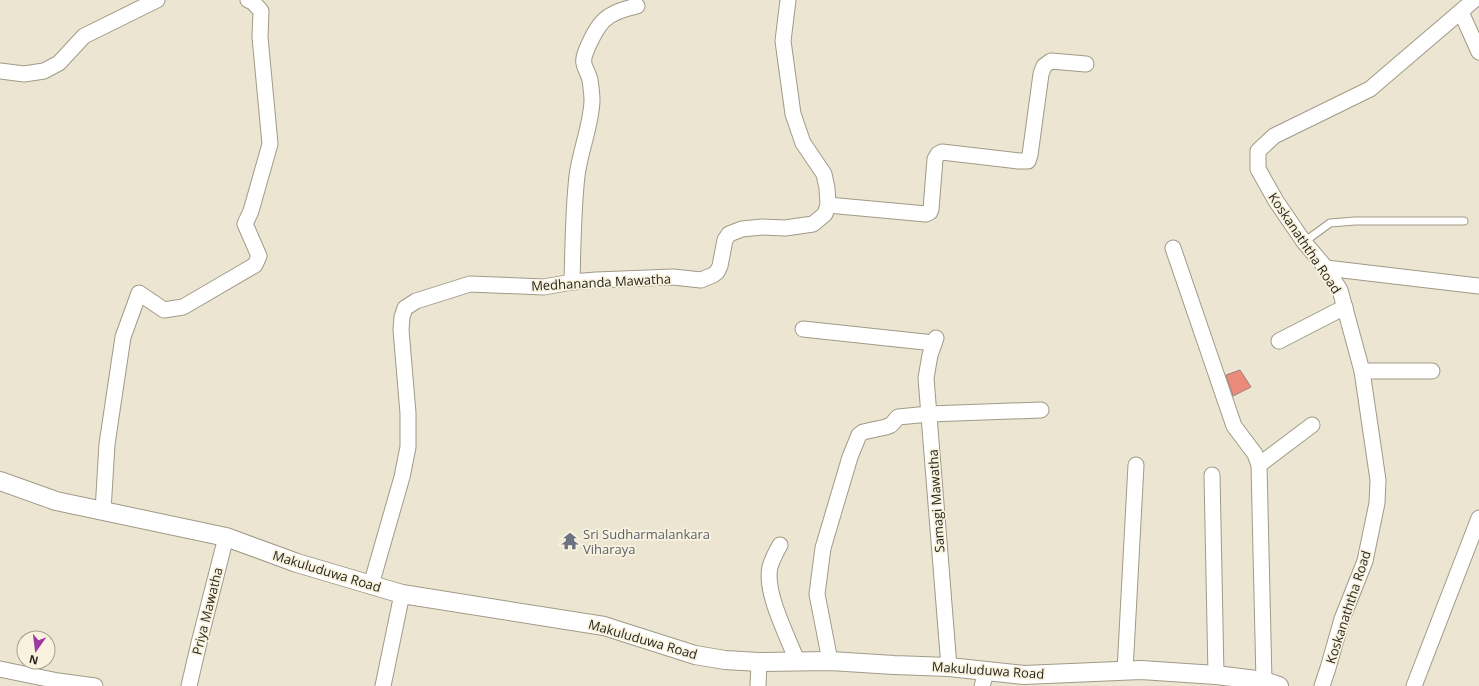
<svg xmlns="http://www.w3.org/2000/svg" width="1479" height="686" font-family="'Open Sans',sans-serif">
  <rect width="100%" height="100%" fill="#ece5d1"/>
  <path fill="#eb8a79" stroke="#99837f" d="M 1240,370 L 1251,387 L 1233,396 L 1226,375 Z"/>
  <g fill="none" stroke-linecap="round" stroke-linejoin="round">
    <g stroke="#a09a87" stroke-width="9">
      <path id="service" d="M 1304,242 L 1330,223 L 1355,221 L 1464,221"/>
    </g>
    <g stroke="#a09a87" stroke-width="17">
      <g id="minor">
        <path d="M 1461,12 L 1479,52"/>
        <path d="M 0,71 L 24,74 L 44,71 L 59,63 L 84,36 L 157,0"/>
        <path d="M 828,205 L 926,214 L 930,212 L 931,209 L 935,159 L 938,154 L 942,152 L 1019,161 L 1028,161 L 1030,155 L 1041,74 L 1044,66 L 1051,61 L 1086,64"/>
        <path d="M 1173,248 L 1234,426 L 1255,454 L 1259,465 L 1264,681"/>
        <path d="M 1326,268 L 1479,286"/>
        <path d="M 572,282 C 573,247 573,211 577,176 C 580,151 591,126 592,101 C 592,94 591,87 590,80 C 587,67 580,66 586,51 C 599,21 605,13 637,6"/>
        <path d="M 803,329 L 934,343"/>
        <path d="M 936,338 L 930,355 L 926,378 L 949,667"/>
        <path d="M 1279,341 L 1345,307"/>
        <path d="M 1362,371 L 1432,371"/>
        <path d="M 1259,465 L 1312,425"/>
        <path d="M 1212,475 L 1216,675"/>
        <path d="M 103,511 L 107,444 L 123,337 L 139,293 L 164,310 L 183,307 L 255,265 L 259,256 L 245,224 L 251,211 L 270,144 L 260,37 L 261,11 L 253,2 L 248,0"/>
        <path d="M 780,545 C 776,552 772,560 770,567 C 764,592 788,637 797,661"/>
        <path d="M 371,585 L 402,477 L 408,447 L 408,413 L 401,330 L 402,317 L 405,308 L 416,301 L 470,284 L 544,287 L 572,282 L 596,280 L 673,277 L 701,280 L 713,275 L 717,272 L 720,266 L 725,240 L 729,234 L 742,229 L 762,227 L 785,228 L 813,224 L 825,214 L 828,205 L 827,188 L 824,174 L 803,143 L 793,114 L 783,41 L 788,0"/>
        <path d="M 830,661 L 817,594 L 823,548 L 850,457 L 859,435 L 863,432 L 886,427 L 891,425 L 898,417 L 929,414 L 1041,410"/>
        <path d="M 0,669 L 58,681 L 95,686"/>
        <path d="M 1125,671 L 1136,465"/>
        <path d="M 189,686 L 199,643 L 226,537"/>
        <path d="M 383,686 L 402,594"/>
        <path d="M 758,686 L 759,662"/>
        <path d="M 982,686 L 987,670"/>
        <path d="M 1322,686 L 1328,668 L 1342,619 L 1365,561 L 1377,503 L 1378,480 L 1362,371 L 1340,290 L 1326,268 L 1304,242 L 1276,201 L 1258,169 L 1258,151 L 1274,136 L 1370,89 L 1474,0"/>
        <path d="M 1414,686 L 1479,518"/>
      </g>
    </g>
    <g stroke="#a09a87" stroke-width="20">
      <path id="tertiary" d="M 0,481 L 56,501 L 226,537 L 297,563 L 402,594 L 604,626 L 695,655 L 725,660 L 759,662 L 830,661 L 894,665 L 949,667 L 1024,675 L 1141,670 L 1216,675 L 1264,681 L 1279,686"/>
    </g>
    <use href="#service" stroke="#fff" stroke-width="7"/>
    <use href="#minor" stroke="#fff" stroke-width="15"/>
    <use href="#tertiary" stroke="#fff" stroke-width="18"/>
  </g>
  <defs>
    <g id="temple-bare" transform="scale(1.38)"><path d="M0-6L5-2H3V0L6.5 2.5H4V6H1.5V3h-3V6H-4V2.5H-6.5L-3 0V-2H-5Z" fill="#6b7280" stroke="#f9f2de" stroke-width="2.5" paint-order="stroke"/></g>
  </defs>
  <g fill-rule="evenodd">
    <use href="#temple-bare" x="570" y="541"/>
  </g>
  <g text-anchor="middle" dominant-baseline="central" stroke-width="3.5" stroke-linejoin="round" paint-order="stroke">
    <g font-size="13" fill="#28261e" stroke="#f9f2de">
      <text transform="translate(1305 243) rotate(56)">Koskanaththa Road</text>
      <text transform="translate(601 282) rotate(-3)">Medhananda Mawatha</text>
      <text transform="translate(936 501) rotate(-94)">Samagi Mawatha</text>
      <text transform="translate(327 571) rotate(17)">Makuluduwa Road</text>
      <text transform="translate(1348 607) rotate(-72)">Koskanaththa Road</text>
      <text transform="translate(207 611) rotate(-76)">Priya Mawatha</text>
      <text transform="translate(643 639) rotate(16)">Makuluduwa Road</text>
      <text transform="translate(988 670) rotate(4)">Makuluduwa Road</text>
    </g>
    <g font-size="13" fill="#5b616d" stroke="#f9f2de" text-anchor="start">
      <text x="583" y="534">Sri Sudharmalankara<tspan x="583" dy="15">Viharaya</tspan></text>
    </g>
  </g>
  <g transform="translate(36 650) rotate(194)"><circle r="19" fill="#f9f2de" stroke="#a5a091"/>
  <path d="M0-3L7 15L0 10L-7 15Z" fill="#9c3aa0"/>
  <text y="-6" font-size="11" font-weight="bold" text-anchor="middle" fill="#28261e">N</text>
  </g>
</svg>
